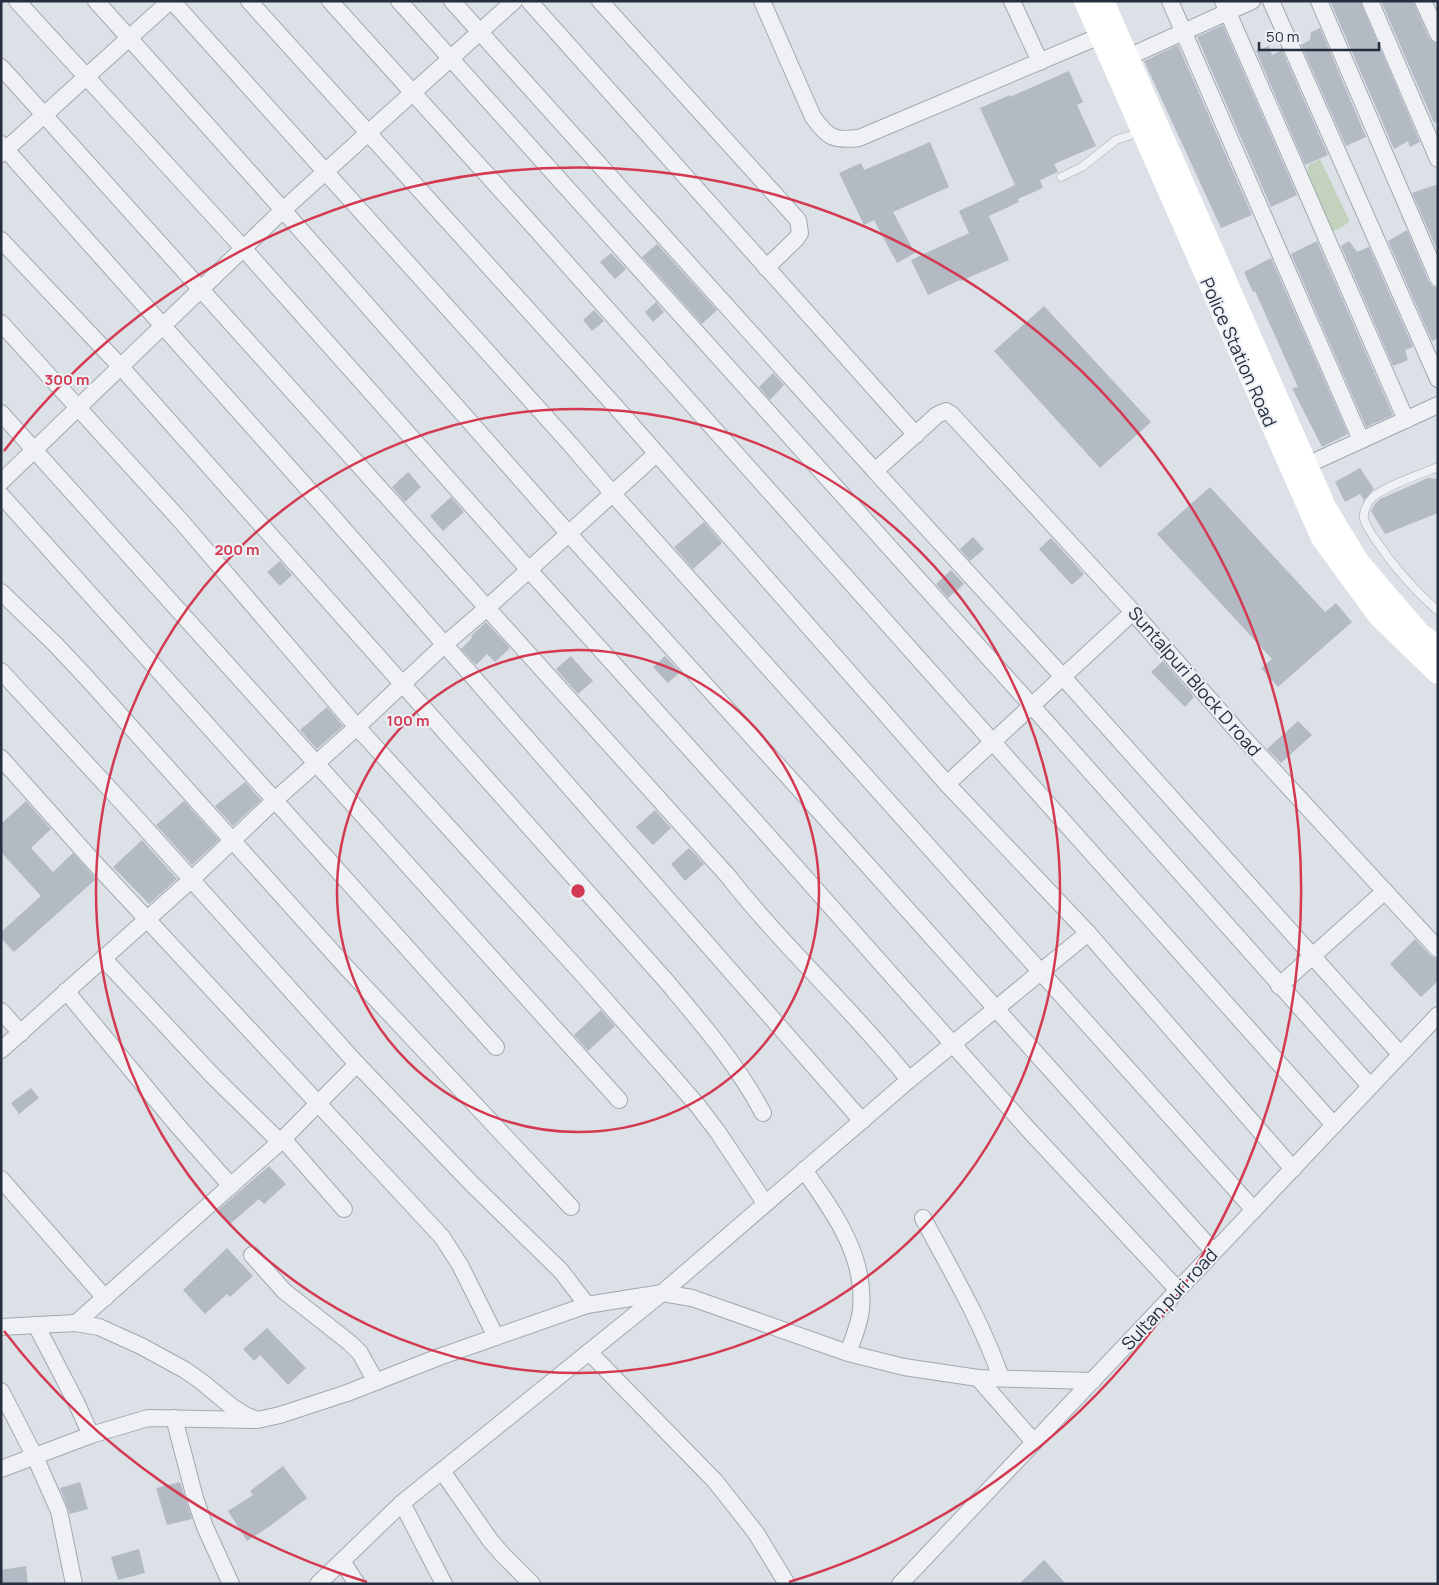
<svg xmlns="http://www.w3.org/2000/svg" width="1439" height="1585" font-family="Manrope,sans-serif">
  <rect width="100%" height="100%" fill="#dce1e7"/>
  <path fill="#c2d2bd" d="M 1320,159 L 1350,222 L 1325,236 L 1300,176 L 1308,173 L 1308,165 Z"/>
  <g fill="#b3bac4">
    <path d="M 1330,1 L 1360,1 L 1420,142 L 1410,147 L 1408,141 L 1394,149 Z"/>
    <path d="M 1381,1 L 1413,1 L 1429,38 L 1433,42 L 1438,44 L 1438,122 L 1434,123 Z"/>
    <path d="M 1223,25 L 1297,195 L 1271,207 L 1197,37 Z"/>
    <path d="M 1320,28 L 1366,137 L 1346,146 L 1301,45 L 1310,40 L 1311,32 Z"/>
    <path d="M 1178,45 L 1252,215 L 1221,228 L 1144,61 Z"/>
    <path d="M 1269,46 L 1272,55 L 1282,50 L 1328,155 L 1305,165 L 1256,51 Z"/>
    <path d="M 1069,71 L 1083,102 L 1077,105 L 1096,146 L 1054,164 L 1058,172 L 1040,180 L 1043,188 L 1018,199 L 1019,202 L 989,216 L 1009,260 L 961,281 L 960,280 L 928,295 L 911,260 L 969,233 L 959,211 L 1015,185 L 980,108 L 1010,95 L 1010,97 Z"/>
    <path d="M 930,142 L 949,187 L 893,212 L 915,253 L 897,263 L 874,220 L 864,225 L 839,173 L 861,163 L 864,170 Z"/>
    <path d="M 1438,184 L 1438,252 L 1412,193 Z"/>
    <path d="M 1407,230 L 1429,282 L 1432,286 L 1438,288 L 1438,339 L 1432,341 L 1388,241 Z"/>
    <path d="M 1317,241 L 1393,415 L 1366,427 L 1291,254 Z"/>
    <path d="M 1349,241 L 1357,252 L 1369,247 L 1413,347 L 1405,350 L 1408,360 L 1393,366 L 1341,246 Z"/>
    <path d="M 657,244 L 717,310 L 702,324 L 642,257 Z"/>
    <path d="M 611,253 L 626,269 L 615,279 L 600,262 Z"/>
    <path d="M 1271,258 L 1348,434 L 1322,447 L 1292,388 L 1298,387 L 1255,291 L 1253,292 L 1244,272 Z"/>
    <path d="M 656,302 L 664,312 L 653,322 L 645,312 Z"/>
    <path d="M 1044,306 L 1151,422 L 1100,468 L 994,351 Z"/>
    <path d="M 594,310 L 604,321 L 592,331 L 583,320 Z"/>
    <path d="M 773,373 L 784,385 L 770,400 L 759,387 Z"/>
    <path d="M 1360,468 L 1374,489 L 1364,500 L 1360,494 L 1345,502 L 1335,482 Z"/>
    <path d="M 408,472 L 421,487 L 405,502 L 392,487 Z"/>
    <path d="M 1428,478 L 1438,479 L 1438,513 L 1385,534 L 1371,511 L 1375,504 L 1380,499 Z"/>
    <path d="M 1210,487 L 1325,612 L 1336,603 L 1352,622 L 1278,687 L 1261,668 L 1272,659 L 1157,534 Z"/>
    <path d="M 451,497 L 464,512 L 443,531 L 430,516 Z"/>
    <path d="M 704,522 L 722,543 L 693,569 L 674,547 Z"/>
    <path d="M 973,537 L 984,549 L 970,561 L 960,549 Z"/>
    <path d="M 1051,538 L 1084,574 L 1072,585 L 1039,549 Z"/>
    <path d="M 280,561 L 292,575 L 280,586 L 267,572 Z"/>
    <path d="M 951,570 L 964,584 L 948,598 L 936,584 Z"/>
    <path d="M 486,622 L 510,648 L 495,662 L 487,654 L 476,665 L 461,649 L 472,638 L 471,636 Z"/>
    <path d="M 571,656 L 593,681 L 578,694 L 556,669 Z"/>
    <path d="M 665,656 L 680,672 L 668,683 L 653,667 Z"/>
    <path d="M 1163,661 L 1194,697 L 1185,707 L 1151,672 Z"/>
    <path d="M 327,707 L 343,726 L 317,749 L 300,730 Z"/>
    <path d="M 1298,721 L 1312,735 L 1281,763 L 1267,749 Z"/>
    <path d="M 245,782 L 261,800 L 233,826 L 215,806 Z"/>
    <path d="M 26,801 L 51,829 L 31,848 L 53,872 L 73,853 L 96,879 L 14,952 L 1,938 L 1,932 L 41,896 L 1,852 L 1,824 Z"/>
    <path d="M 184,801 L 219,840 L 192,865 L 156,825 Z"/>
    <path d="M 655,810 L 671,828 L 653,845 L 636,827 Z"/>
    <path d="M 142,840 L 177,879 L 149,904 L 113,867 Z"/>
    <path d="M 689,848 L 704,864 L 685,881 L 671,864 Z"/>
    <path d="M 1415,939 L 1431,956 L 1438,959 L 1438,981 L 1421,997 L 1390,964 Z"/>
    <path d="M 601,1010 L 615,1026 L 588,1051 L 574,1035 Z"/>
    <path d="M 31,1088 L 39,1098 L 19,1114 L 11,1103 Z"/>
    <path d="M 269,1166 L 286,1184 L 264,1204 L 259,1199 L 229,1225 L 217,1211 Z"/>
    <path d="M 227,1248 L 253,1276 L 230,1297 L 227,1294 L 205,1314 L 183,1290 Z"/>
    <path d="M 267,1328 L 306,1368 L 288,1385 L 260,1355 L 254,1361 L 243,1349 Z"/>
    <path d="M 283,1466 L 307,1498 L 270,1526 L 247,1541 L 228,1511 L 253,1495 L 250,1491 Z"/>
    <path d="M 80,1482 L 88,1509 L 70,1514 L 60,1488 Z"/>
    <path d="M 180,1482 L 192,1519 L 167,1525 L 156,1488 Z"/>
    <path d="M 139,1549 L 145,1573 L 118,1580 L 111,1557 Z"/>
    <path d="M 1044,1560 L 1066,1584 L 1019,1584 Z"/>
    <path d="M 26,1566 L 28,1584 L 1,1584 L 1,1570 Z"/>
  </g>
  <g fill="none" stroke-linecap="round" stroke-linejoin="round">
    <g stroke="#a1a8b1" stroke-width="9">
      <g id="lane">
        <path d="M 1061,177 L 1082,167 L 1116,140 L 1140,132"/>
        <path d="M 1438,467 C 1421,474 1384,486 1372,498 C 1367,503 1363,512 1364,519 C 1366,526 1371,533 1375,539 C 1393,566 1414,590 1438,611"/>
      </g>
    </g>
    <g stroke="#a1a8b1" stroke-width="18">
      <g id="street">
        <path d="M 17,1 L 243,248 L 529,570 L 754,820 L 1028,1129 L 1178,1290"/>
        <path d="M 96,1 L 283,210 L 568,533 L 811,802 L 1213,1251"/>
        <path d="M 172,1 L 571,445 L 613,494 L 1254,1210"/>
        <path d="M 249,1 L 615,406 L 947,784 L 1088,933 L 1293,1169"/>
        <path d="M 330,1 L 526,218 L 1334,1125"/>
        <path d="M 399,1 L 1032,706 L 1370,1086"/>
        <path d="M 452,1 L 875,471"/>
        <path d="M 529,1 L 916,435"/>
        <path d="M 600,1 L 798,220 L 800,233 L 796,239 L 766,268"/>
        <path d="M 762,1 L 813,117 C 828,138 834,141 859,138 L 1100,36"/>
        <path d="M 1012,1 L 1040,62"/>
        <path d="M 1170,1 L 1361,440"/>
        <path d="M 1223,1 L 1406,420"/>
        <path d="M 1271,1 L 1438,379"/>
        <path d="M 1319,1 L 1438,278"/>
        <path d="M 1370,1 L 1438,159"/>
        <path d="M 1423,1 L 1438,34"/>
        <path d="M 1128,57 L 1252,1"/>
        <path d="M 1,67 L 728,876 C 784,948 853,1009 909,1080"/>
        <path d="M 1,144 L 325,508 L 862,1121"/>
        <path d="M 1,154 L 170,1"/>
        <path d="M 1,240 L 121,367 L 667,982 C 702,1024 737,1064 763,1113"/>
        <path d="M 1,323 L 181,521 L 357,727 L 584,976 L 666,1069 L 698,1106 L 717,1131 L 765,1203"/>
        <path d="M 1,413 L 619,1100"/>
        <path d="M 1307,465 L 1438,405"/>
        <path d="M 1,482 L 283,210 L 514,1"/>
        <path d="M 1,495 L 496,1047"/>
        <path d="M 1,592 L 55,644 L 86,677 L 345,966 L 571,1207"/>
        <path d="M 1,671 L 129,810 L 357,1064 L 472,1184 L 561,1271 L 587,1305"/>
        <path d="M 1,758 L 91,859 L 442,1237 L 460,1265 L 496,1337"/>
        <path d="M 947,784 L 1133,612"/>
        <path d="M 103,958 L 213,1076 L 280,1142"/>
        <path d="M 1279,986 L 1385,891"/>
        <path d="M 66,991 L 177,1125 L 231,1186"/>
        <path d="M 1,1011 L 21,1033"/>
        <path d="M 1,1050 L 191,880 L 275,800 L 357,727 L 444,645 L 487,608 L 656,454"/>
        <path d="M 1400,1054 L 1063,677 L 875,471 L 937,415 L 946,411 L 951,414 L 1133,612 L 1239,733 L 1438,949"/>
        <path d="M 283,1139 L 344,1209"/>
        <path d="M 804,1170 C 833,1211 866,1256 861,1309 C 860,1323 853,1339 848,1353"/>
        <path d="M 1,1179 L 105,1298"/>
        <path d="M 923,1218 C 951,1271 982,1322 1001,1378"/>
        <path d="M 252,1255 L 284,1291 L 350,1343 L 360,1353 L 376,1382"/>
        <path d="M 76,1323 L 280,1142 L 357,1064"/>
        <path d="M 36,1325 L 76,1402 L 91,1435"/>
        <path d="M 1,1327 L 76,1323 L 99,1327 L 141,1346 L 185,1370 L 202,1382 L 231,1406 L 245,1415 L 257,1420 L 280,1415 L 347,1393 L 439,1357 L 587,1305 L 662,1293 L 692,1298 L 848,1353 L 904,1367 L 978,1378 L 1093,1381"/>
        <path d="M 589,1352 L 715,1481 L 756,1533 L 787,1584"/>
        <path d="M 978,1378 L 1034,1442"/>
        <path d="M 1,1391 L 35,1457 L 59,1511 L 74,1584"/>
        <path d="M 174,1418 L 195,1498 L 205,1527 L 231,1584"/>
        <path d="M 1,1469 L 91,1435 L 148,1418 L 253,1420"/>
        <path d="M 442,1471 L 490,1540 L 502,1554 L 532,1584"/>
        <path d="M 402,1503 L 444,1584"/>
        <path d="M 342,1561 L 357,1584"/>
        <path d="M 318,1584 L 402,1503 L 662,1293 L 909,1080 L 1088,933"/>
        <path d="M 900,1584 L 1438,1015"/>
      </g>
    </g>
    <use href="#lane" stroke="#eff1f5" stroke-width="8"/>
    <use href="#street" stroke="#eff1f5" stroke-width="16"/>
    <g stroke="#fff" stroke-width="22">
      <path d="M 1085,1 L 1322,538 L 1379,616 L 1438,673"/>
      <path d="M 1103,1 L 1325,507 L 1359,563 L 1419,633 L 1438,647"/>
    </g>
  </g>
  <g fill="none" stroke="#d33a51" stroke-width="2.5">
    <circle cx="578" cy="891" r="241"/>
    <circle cx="578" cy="891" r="482"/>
    <path d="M367 1582A723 723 0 0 1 4 1331M4 451A723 723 0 1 1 789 1582"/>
  </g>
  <g text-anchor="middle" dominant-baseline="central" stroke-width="4" stroke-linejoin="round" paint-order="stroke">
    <g font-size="18" fill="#252e3e" stroke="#ecf0f5">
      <text transform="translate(1239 352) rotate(66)">Police Station Road</text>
      <text transform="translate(1195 681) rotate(49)">Suntalpuri Block D road</text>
      <text transform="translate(1169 1299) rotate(-47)">Sultan puri road</text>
    </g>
  </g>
  <circle cx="578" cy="891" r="8" fill="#d33a51" stroke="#ecf0f5" stroke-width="2.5"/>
  <g font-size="15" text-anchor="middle" font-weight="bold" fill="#d33a51" stroke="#ecf0f5" stroke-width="4" stroke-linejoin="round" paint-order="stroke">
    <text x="67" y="385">300 m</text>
    <text x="237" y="555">200 m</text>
    <text x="408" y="726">100 m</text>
  </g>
  <rect width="1439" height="1585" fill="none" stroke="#252e3e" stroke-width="5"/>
  <path d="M1259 42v8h120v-8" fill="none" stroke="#252e3e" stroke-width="2.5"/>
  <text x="1266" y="42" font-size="15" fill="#252e3e" stroke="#ecf0f5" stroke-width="4" paint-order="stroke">50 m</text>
</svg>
